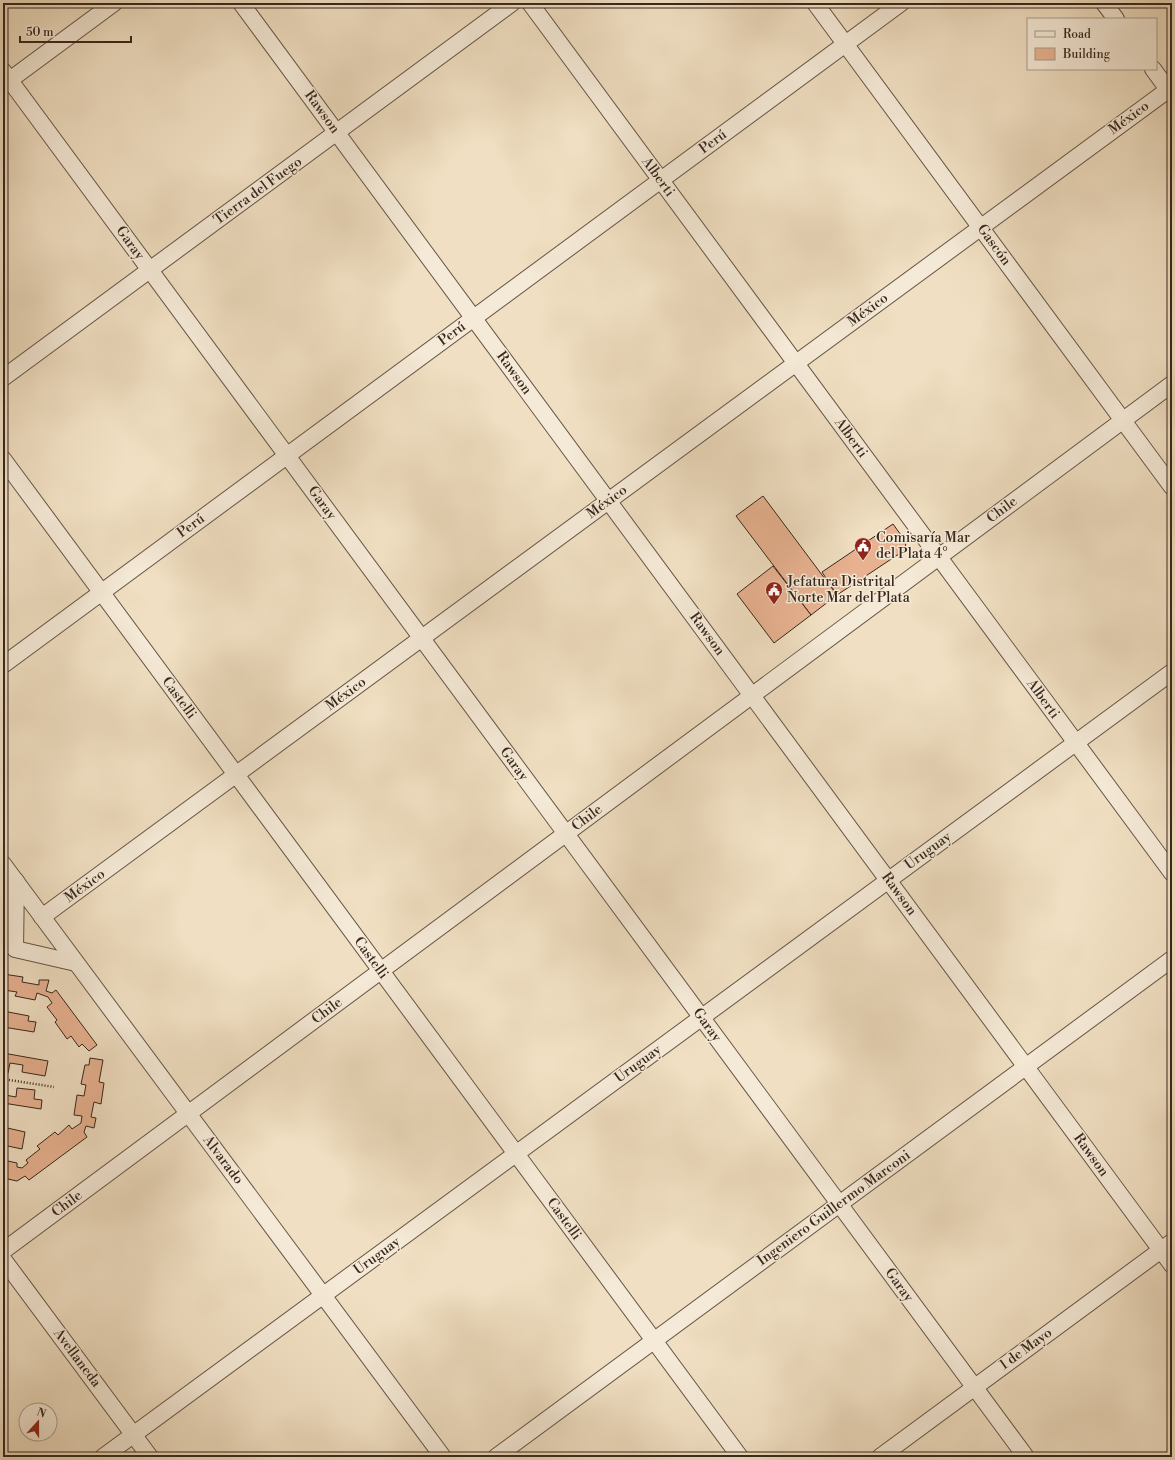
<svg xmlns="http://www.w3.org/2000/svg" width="1175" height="1460" font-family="'Libre Bodoni',serif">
  <rect width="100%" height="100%" fill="#f0dfc2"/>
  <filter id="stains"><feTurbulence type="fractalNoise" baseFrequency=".005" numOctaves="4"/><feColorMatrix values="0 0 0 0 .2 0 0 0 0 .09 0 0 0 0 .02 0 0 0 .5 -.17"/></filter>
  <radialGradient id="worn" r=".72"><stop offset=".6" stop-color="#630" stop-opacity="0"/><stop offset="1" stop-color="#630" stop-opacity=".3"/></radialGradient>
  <g fill="#e8b291" stroke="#38271d">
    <path d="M 763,496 L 837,595 L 811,615 L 736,516 Z"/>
    <path d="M 893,524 L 906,542 L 905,550 L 837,595 L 822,572 Z"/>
    <path d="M 773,566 L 811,615 L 774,643 L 737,594 Z"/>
    <path d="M 3,974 L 23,977 L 22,982 L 39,985 L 39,980 L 49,980 L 46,991 L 52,993 L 56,990 L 97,1045 L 89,1051 L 82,1044 L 79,1047 L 71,1036 L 67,1039 L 55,1022 L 57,1020 L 47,1007 L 52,1003 L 48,997 L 37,993 L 35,1000 L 15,996 L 17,992 L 4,990 L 3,994 Z"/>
    <path d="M 3,1011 L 29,1016 L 28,1021 L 36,1022 L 34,1032 L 3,1027 Z"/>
    <path d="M 3,1053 L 48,1061 L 45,1076 L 22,1072 L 23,1065 L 10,1063 L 8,1073 L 3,1072 Z"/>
    <path d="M 90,1058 L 103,1060 L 99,1082 L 104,1083 L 101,1104 L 94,1102 L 91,1117 L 96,1118 L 94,1128 L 86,1126 L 84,1132 L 87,1137 L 29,1180 L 25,1176 L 17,1181 L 3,1178 L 3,1160 L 17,1163 L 17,1167 L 22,1168 L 28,1163 L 26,1160 L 40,1149 L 37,1146 L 55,1132 L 58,1135 L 69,1125 L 72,1129 L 81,1123 L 82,1116 L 74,1115 L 77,1095 L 84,1096 L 86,1085 L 81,1084 L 85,1065 L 89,1065 Z"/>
    <path d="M 3,1085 L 7,1085 L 5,1095 L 16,1097 L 17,1088 L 35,1090 L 34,1099 L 42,1100 L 41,1109 L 3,1103 Z"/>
    <path d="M 3,1127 L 25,1132 L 22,1149 L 3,1145 Z"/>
  </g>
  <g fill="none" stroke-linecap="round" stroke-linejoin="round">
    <g stroke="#665546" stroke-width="18">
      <g id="minor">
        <path d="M 241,3 L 1172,1265"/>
        <path d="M 530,3 L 1172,873"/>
        <path d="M 815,3 L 1172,487"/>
        <path d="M 1104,3 L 1116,19"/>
        <path d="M 1153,69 L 1172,95"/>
        <path d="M 3,71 L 1026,1457"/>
        <path d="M 3,85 L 114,3"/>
        <path d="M 3,378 L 512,3"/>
        <path d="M 3,459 L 740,1457"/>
        <path d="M 3,665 L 901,3"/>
        <path d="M 3,864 L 443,1457"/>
        <path d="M 16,881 L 15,949 L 76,963"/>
        <path d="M 42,917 L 1172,87"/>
        <path d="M 3,1251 L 1172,384"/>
        <path d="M 3,1259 L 150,1457"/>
        <path d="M 103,1457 L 1172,672"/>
        <path d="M 496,1457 L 1172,959"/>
        <path d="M 880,1457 L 1172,1242"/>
      </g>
    </g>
    <path stroke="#38271d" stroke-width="2.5" stroke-dasharray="1 2" stroke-linecap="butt" d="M 3,1079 L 54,1087"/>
    <use href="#minor" stroke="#f5ead7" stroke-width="16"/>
  </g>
  <defs>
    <g id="civic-pin" transform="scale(0.9)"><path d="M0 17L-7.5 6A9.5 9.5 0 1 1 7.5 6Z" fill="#8f2418" stroke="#f5ead7"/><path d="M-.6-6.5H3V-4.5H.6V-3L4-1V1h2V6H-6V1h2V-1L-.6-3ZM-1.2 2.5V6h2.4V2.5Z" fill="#fff"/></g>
  </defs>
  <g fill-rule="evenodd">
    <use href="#civic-pin" x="863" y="546"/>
    <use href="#civic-pin" x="774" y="590"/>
  </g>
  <g text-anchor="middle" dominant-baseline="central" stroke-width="3" stroke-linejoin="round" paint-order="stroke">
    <g font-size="14" fill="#38271d" stroke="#f5ead7">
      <text transform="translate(322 112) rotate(54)">Rawson</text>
      <text transform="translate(1129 118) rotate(-36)">México</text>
      <text transform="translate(713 142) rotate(-36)">Perú</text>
      <text transform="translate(658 177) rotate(54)">Alberti</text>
      <text transform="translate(258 191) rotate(-36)">Tierra del Fuego</text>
      <text transform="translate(130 243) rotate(54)">Garay</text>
      <text transform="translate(994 245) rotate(54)">Gascón</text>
      <text transform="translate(868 310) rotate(-36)">México</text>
      <text transform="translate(452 334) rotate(-36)">Perú</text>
      <text transform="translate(514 373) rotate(54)">Rawson</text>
      <text transform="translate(851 438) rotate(54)">Alberti</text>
      <text transform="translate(607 502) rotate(-36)">México</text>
      <text transform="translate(322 503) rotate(54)">Garay</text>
      <text transform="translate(1002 510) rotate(-37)">Chile</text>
      <text transform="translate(191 526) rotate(-36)">Perú</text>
      <text transform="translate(707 634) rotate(54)">Rawson</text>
      <text transform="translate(346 694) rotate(-36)">México</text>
      <text transform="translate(179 698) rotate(54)">Castelli</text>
      <text transform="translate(1043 699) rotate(54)">Alberti</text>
      <text transform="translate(514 764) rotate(54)">Garay</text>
      <text transform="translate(587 818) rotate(-37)">Chile</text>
      <text transform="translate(928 851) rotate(-36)">Uruguay</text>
      <text transform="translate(85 886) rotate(-36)">México</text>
      <text transform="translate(899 894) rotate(54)">Rawson</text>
      <text transform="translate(371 958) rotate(54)">Castelli</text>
      <text transform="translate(327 1011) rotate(-37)">Chile</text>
      <text transform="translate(707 1025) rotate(54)">Garay</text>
      <text transform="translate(638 1064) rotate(-36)">Uruguay</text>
      <text transform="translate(1091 1155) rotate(54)">Rawson</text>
      <text transform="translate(223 1160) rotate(53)">Alvarado</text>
      <text transform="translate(67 1204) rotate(-37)">Chile</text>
      <text transform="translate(834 1208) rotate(-36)">Ingeniero Guillermo Marconi</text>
      <text transform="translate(564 1219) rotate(54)">Castelli</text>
      <text transform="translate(377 1256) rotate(-36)">Uruguay</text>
      <text transform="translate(899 1285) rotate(54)">Garay</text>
      <text transform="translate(1026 1349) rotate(-36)">1 de Mayo</text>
      <text transform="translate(77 1358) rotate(53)">Avellaneda</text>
    </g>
    <g font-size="14" fill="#38271d" stroke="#f5ead7" text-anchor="start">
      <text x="876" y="538">Comisaría Mar<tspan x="876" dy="16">del Plata 4°</tspan></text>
      <text x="787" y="582">Jefatura Distrital<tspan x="787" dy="16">Norte Mar del Plata</tspan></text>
    </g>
  </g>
  <rect width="1175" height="1460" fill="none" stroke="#f0dfc2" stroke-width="16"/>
  <rect x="4" y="4" width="1167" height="1452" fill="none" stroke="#38271d" stroke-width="2"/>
  <rect x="8" y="8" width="1159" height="1444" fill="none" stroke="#38271d"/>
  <rect x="1027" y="18" width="130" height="52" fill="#f5ead7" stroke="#a99c8d"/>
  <rect x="1035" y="31" width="20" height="6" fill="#f5ead7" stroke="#a99c8d"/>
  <text x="1063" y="38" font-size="12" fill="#38271d">Road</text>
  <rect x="1035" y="48" width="20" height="12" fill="#e8b291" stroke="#a99c8d"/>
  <text x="1063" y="58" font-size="12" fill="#38271d">Building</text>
  <g transform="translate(38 1422) rotate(21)"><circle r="19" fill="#f5ead7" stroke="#a99c8d"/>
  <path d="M0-3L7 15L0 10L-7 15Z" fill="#8f2418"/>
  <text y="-6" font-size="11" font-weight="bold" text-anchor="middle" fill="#38271d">N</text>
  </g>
  <path d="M20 36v6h111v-6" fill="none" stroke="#38271d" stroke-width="2"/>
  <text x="26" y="36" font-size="12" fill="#38271d" stroke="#f5ead7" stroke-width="3" paint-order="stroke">50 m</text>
  <rect width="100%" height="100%" filter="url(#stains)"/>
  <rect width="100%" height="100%" fill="url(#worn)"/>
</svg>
